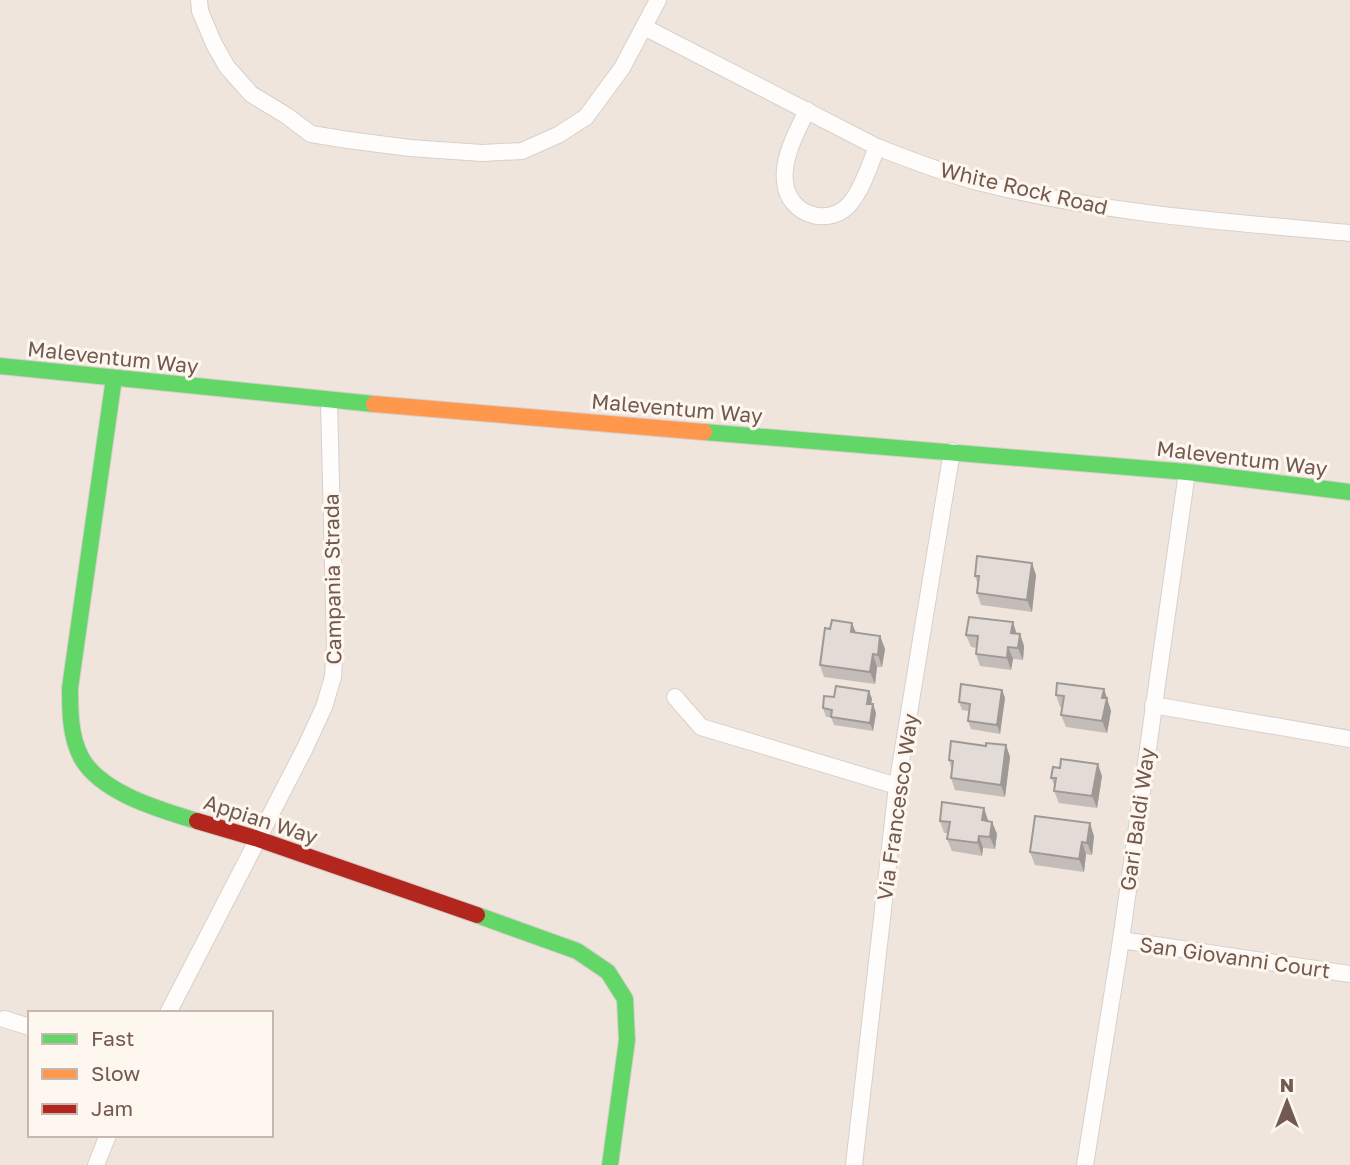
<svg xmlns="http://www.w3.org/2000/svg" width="1350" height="1165" font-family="'Golos Text',sans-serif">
  <rect width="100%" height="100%" fill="#f7f3ee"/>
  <path fill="#efe5dc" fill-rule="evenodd" d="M 0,0 L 1350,0 L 1350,1165 L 0,1165 ZM 30,1013 L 271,1013 L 271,1135 L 30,1135 Z"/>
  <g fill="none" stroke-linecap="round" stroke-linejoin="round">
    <g stroke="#d6d0cc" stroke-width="18">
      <g id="street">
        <path d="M 199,0 L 200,11 L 214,44 L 227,67 L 251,94 L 287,116 L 311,134 L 348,140 L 410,148 L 482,153 L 522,151 L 558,135 L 586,117 L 622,68 L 658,0"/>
        <path d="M 644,27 L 877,147 C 910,160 944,173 978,182 C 1100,213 1226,222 1350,233"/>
        <path d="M 807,110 C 797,132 782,157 785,182 C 788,216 832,229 852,201 C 864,185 870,164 877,147"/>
        <path d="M 675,697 L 701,727 L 897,786"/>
        <path d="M 1153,705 L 1350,739"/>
        <path d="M 1121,940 L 1350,974"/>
        <path d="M 168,1013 L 305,748 L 324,707 L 333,677 L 335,645 L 329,401"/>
        <path d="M 4,1019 L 30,1027"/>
        <path d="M 96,1165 L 108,1135"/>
        <path d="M 854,1165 L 897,786 L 952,451"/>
        <path d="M 1085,1165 L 1121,940 L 1187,472"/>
      </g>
    </g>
    <g stroke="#d6ceca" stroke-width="18">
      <g id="fast">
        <path d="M 0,366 L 374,404"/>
        <path d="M 114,378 L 70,688 C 70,711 70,736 81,757 C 100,793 161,810 197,821"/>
        <path d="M 704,432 L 1187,472 L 1350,492"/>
        <path d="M 477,915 L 577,951 L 608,972 L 625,999 L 627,1040 L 610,1165"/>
      </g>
    </g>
    <g stroke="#d6ceca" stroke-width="18">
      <path id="slow" d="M 374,404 L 704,432"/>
    </g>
    <g stroke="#d6ceca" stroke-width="18">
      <path id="jam" d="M 197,821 L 255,838 L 477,915"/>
    </g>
    <use href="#street" stroke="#fefdfc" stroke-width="16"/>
    <use href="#fast" stroke="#63d668" stroke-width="16"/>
    <use href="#slow" stroke="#ff974d" stroke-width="16"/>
    <use href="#jam" stroke="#b3261e" stroke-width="16"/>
  </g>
  <g fill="#c3bcb8">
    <path d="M 1036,575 L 1032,612 L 981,605 L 977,593 L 978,585 L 975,576 Z"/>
    <path d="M 856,633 L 880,636 L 885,649 L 882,667 L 877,667 L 875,684 L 824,677 L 820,665 Z"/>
    <path d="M 1016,633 L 1020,634 L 1024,646 L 1023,660 L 1013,659 L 1011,670 L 980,666 L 976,654 L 977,648 L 971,647 L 966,635 Z"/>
    <path d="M 1104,689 L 1111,711 L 1107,733 L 1066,727 L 1061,715 L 1062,707 L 1060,707 L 1056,695 Z"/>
    <path d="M 1002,690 L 1005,698 L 1000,734 L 971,729 L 968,721 L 969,711 L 962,710 L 959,702 Z"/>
    <path d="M 869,691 L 872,699 L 871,704 L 873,704 L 876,713 L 873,731 L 834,725 L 831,717 L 826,717 L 823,708 L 834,697 Z"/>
    <path d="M 1006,745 L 1010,757 L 1005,797 L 955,790 L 951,778 L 952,770 L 949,760 L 986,746 Z"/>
    <path d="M 1102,776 L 1097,808 L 1059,803 L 1054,791 L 1055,787 L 1051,778 Z"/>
    <path d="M 940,821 L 992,822 L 997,834 L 995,849 L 983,848 L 982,856 L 952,851 L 947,839 L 948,833 L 944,833 Z"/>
    <path d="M 1094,836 L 1092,855 L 1086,854 L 1084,872 L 1035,865 L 1030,852 Z"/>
  </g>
  <g fill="#9f9996">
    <path d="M 1032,563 L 1036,575 L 1032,612 L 1027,600 Z"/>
    <path d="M 1013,622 L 1017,635 L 1011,633 Z"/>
    <path d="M 852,623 L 857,635 L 851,632 Z"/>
    <path d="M 1020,634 L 1024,646 L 1023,660 L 1018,648 Z"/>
    <path d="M 880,636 L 885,649 L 882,667 L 878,655 Z"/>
    <path d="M 1008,647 L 1013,659 L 1011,670 L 1007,658 Z"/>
    <path d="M 873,654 L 877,667 L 875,684 L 870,672 Z"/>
    <path d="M 1104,689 L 1111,711 L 1107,733 L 1102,721 L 1102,698 Z"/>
    <path d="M 1002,690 L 1005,698 L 1000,734 L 997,725 Z"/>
    <path d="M 869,691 L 872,699 L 870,712 L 867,704 Z"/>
    <path d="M 873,704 L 876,713 L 873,731 L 870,723 Z"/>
    <path d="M 1006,745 L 1010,757 L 1005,797 L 1001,785 Z"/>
    <path d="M 1098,764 L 1102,776 L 1097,808 L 1092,796 Z"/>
    <path d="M 984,808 L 988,820 L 987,832 L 982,820 Z"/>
    <path d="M 992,822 L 997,834 L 995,849 L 990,837 Z"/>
    <path d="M 1090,823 L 1094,836 L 1092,855 L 1087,843 Z"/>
    <path d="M 979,836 L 983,848 L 982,856 L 978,843 Z"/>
    <path d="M 1082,842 L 1086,854 L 1084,872 L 1079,859 Z"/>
  </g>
  <g fill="#e3dbd6" stroke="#9f9996" stroke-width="2">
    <path d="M 977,556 L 1032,563 L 1027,600 L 977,593 L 979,576 L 975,576 Z"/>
    <path d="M 969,617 L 1013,622 L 1011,633 L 1020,634 L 1018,648 L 1008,647 L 1007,658 L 976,654 L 978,636 L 966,635 Z"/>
    <path d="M 832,620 L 852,623 L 851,632 L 880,636 L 878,655 L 873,654 L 870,672 L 820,665 L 825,628 L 830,629 Z"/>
    <path d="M 1057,683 L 1104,689 L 1102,698 L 1107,698 L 1102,721 L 1061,715 L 1064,696 L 1056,695 Z"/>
    <path d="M 961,684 L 1002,690 L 997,725 L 968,721 L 970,704 L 959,702 Z"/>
    <path d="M 836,686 L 869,691 L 867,704 L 873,704 L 870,723 L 831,717 L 832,710 L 823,708 L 824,696 L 834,697 Z"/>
    <path d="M 951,741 L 986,746 L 986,743 L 1006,745 L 1001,785 L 951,778 L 953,761 L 949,760 Z"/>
    <path d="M 1061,759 L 1098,764 L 1092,796 L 1054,791 L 1056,778 L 1051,778 L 1053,767 L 1060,768 Z"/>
    <path d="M 942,802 L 984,808 L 982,820 L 992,822 L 990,837 L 979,836 L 978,843 L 947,839 L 950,822 L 940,821 Z"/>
    <path d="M 1035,816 L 1090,823 L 1087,843 L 1082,842 L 1079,859 L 1030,852 Z"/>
  </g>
  <g text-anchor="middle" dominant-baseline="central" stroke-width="6" stroke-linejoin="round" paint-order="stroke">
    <g font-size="21" fill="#73594f" stroke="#fef7f0">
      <text transform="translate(1024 188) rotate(13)">White Rock Road</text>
      <text transform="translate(113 357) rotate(6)">Maleventum Way</text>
      <text transform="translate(677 408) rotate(5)">Maleventum Way</text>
      <text transform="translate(1242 458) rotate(7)">Maleventum Way</text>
      <text transform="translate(332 579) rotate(-91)">Campania Strada</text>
      <text transform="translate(897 807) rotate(-82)">Via Francesco Way</text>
      <text transform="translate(261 819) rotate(18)">Appian Way</text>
      <text transform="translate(1137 819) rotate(-82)">Gari Baldi Way</text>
      <text transform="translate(1235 957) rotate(8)">San Giovanni Court</text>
    </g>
  </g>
  <rect x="28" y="1011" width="245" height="126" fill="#fef7f0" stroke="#c6b8b0" stroke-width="2"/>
  <rect x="42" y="1034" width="35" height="10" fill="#63d668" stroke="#c6b8b0" stroke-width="2"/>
  <text x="91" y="1046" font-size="21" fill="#73594f">Fast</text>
  <rect x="42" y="1069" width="35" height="10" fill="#ff974d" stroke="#c6b8b0" stroke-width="2"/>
  <text x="91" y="1081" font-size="21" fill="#73594f">Slow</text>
  <rect x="42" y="1104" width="35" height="10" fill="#b3261e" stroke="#c6b8b0" stroke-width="2"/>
  <text x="91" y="1116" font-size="21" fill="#73594f">Jam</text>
  <g transform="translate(1287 1102)" stroke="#fef7f0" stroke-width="5" paint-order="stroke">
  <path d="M0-5L12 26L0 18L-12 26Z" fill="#73594f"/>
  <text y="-10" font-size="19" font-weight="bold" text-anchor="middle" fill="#73594f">N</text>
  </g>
</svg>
